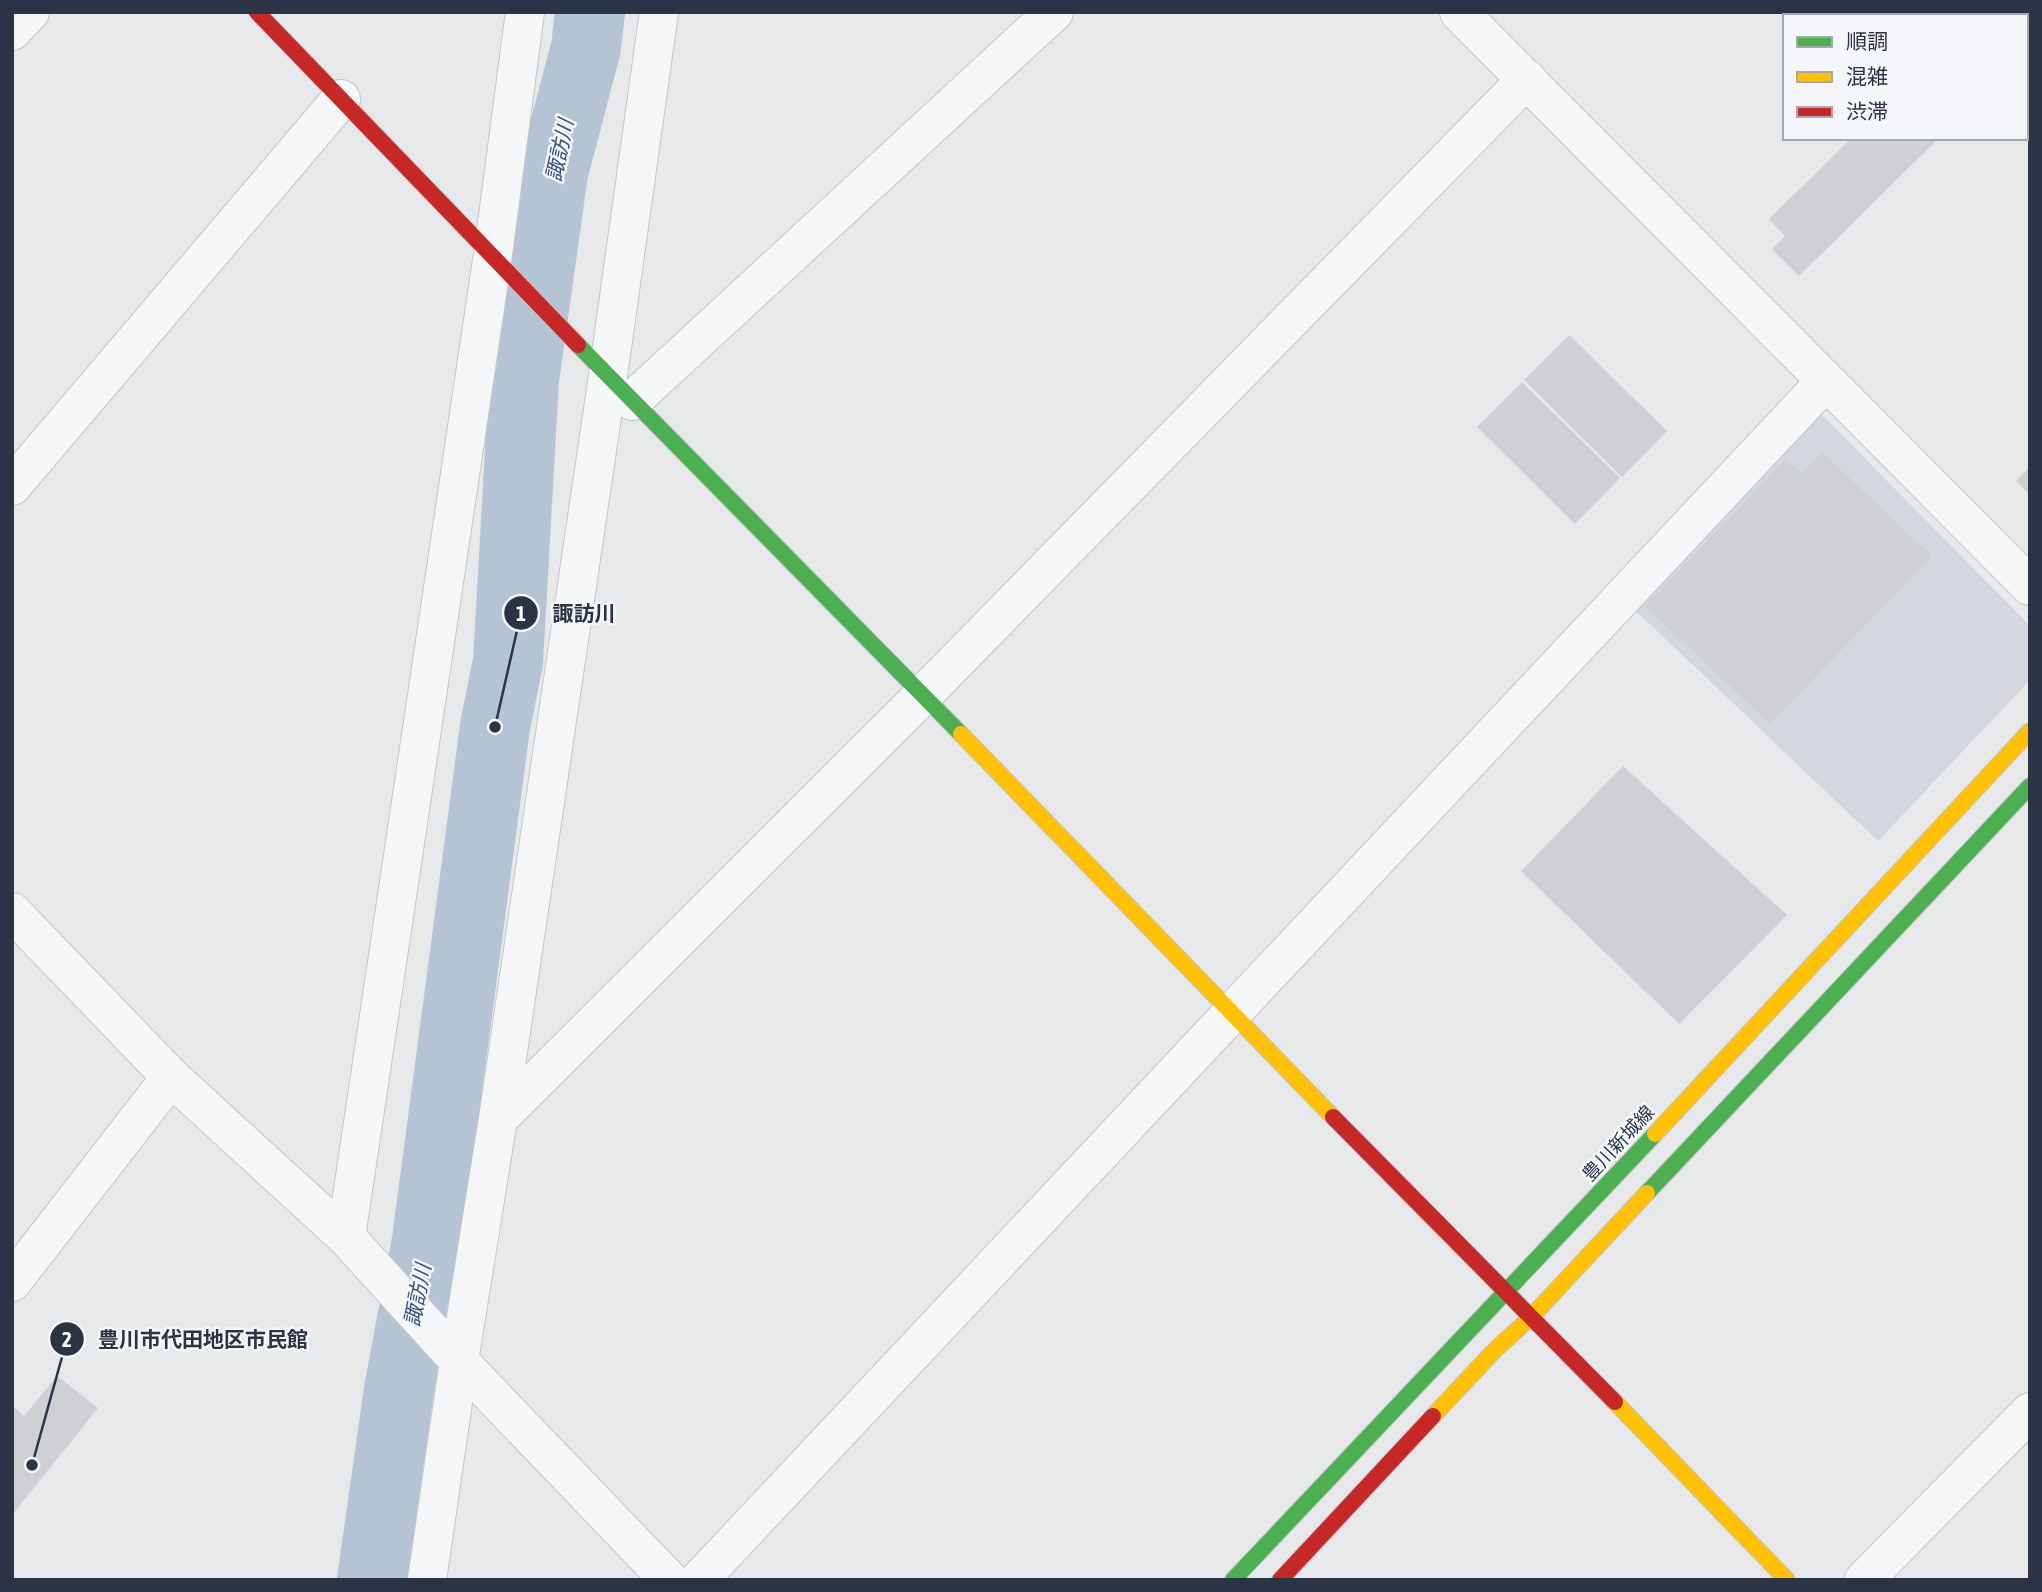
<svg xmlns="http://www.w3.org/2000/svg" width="2042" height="1592" font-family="'Asap Condensed','Noto Sans JP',sans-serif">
  <rect width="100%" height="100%" fill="#e6e8ea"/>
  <path fill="#d4d7dd" d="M 1821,414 L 2030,626 L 2030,680 L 1878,841 L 1634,609 Z"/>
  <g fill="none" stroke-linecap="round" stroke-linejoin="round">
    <path stroke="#b4c4d5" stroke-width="70" d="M 372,1580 L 399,1390 L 427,1240 L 495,727 L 508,662 L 524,380 L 553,173 L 586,47 L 590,12"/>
  </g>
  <g fill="#ced0d3">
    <path d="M 1981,12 L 2030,12 L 2030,50 L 2026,53 L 2026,16 L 1978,16 Z"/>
    <path d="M 1852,138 L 1939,138 L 1799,276 L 1772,249 L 1785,236 L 1769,219 Z"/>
    <path d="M 1569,335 L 1667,431 L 1622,477 L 1524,380 Z"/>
    <path d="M 1522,382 L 1620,478 L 1575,524 L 1477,427 Z"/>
    <path d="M 1822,452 L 1932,556 L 1770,724 L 1645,606 L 1786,459 L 1802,473 Z"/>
    <path d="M 2030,467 L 2030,495 L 2016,481 Z"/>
    <path d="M 1623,766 L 1787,915 L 1679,1024 L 1521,871 Z"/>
    <path d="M 57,1376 L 98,1408 L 12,1515 L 12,1406 L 24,1416 Z"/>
  </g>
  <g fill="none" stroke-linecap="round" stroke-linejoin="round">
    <g stroke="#c4c6c8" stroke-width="40">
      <g id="street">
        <path d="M 1459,12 L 2030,586"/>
        <path d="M 12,31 L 30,12"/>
        <path d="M 632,401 L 1054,12"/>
        <path d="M 12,486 L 341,99"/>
        <path d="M 12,912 L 171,1077 L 346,1237 L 459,1361 L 669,1580"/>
        <path d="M 498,1119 L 923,695 L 1527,79"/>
        <path d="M 346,1237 L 493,254 L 525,12"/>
        <path d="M 12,1282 L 171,1077"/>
        <path d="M 427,1580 L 459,1361 L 498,1119 L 608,376 L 659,12"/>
        <path d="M 699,1580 L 1825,382"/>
        <path d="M 1864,1580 L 2030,1412"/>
      </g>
    </g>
    <g stroke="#c4c6c8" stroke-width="18">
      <g id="fast">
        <path d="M 578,345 L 961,734"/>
        <path d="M 1647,1193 L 2030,786"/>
        <path d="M 1233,1580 L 1655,1134"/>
      </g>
    </g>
    <g stroke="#c4c6c8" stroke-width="18">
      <g id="slow">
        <path d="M 961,734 L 1333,1117"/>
        <path d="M 1655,1134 L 2030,731"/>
        <path d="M 1615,1402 L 1787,1580"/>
        <path d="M 1433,1416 L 1493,1352 L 1532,1316 L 1647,1193"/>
      </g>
    </g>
    <g stroke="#c4c6c8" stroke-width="18">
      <g id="jam">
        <path d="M 257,12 L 578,345"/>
        <path d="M 1333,1117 L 1615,1402"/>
        <path d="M 1280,1580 L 1433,1416"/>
      </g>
    </g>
    <use href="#street" stroke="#f5f6f7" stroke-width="38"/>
    <use href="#fast" stroke="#4caf50" stroke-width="16"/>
    <use href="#slow" stroke="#ffc107" stroke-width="16"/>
    <use href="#jam" stroke="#c62828" stroke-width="16"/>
  </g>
  <g text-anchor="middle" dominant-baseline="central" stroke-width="5" stroke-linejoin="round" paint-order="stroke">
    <g font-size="19" fill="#2b3445" stroke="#f4f6f9">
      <text transform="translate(1618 1143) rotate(-47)">豊川新城線</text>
    </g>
    <g font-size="21" font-style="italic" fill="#34527a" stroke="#f4f6f9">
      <text transform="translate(559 150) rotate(-78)">諏訪川</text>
      <text transform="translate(417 1295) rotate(-79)">諏訪川</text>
    </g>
  </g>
  <path fill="none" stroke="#2b3445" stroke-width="2.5" d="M495 727L521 613M32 1465L67 1339"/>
  <g fill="#2b3445" stroke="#f4f6f9" stroke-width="2.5">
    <circle cx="495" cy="727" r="7"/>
    <circle cx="32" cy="1465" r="7"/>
    <circle cx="521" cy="613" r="18"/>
    <circle cx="67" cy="1339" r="18"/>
  </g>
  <g font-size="21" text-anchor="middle" font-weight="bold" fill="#fff">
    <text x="521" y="621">1</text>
    <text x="67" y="1347">2</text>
  </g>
  <g font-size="21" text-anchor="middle" font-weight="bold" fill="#2b3445" stroke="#f4f6f9" stroke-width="5" stroke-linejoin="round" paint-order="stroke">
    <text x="584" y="621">諏訪川</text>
    <text x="203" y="1347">豊川市代田地区市民館</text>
  </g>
  <rect width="2042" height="1592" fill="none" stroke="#2b3445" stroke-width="28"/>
  <rect x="1783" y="14" width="245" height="126" fill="#f4f6f9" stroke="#a4a8b1" stroke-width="2"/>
  <rect x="1797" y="37" width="35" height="10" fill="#4caf50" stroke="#a4a8b1" stroke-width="2"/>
  <text x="1846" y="49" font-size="21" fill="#2b3445">順調</text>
  <rect x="1797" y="72" width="35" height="10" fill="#ffc107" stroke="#a4a8b1" stroke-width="2"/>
  <text x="1846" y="84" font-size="21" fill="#2b3445">混雑</text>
  <rect x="1797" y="107" width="35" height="10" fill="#c62828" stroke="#a4a8b1" stroke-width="2"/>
  <text x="1846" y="119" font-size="21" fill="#2b3445">渋滞</text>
</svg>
